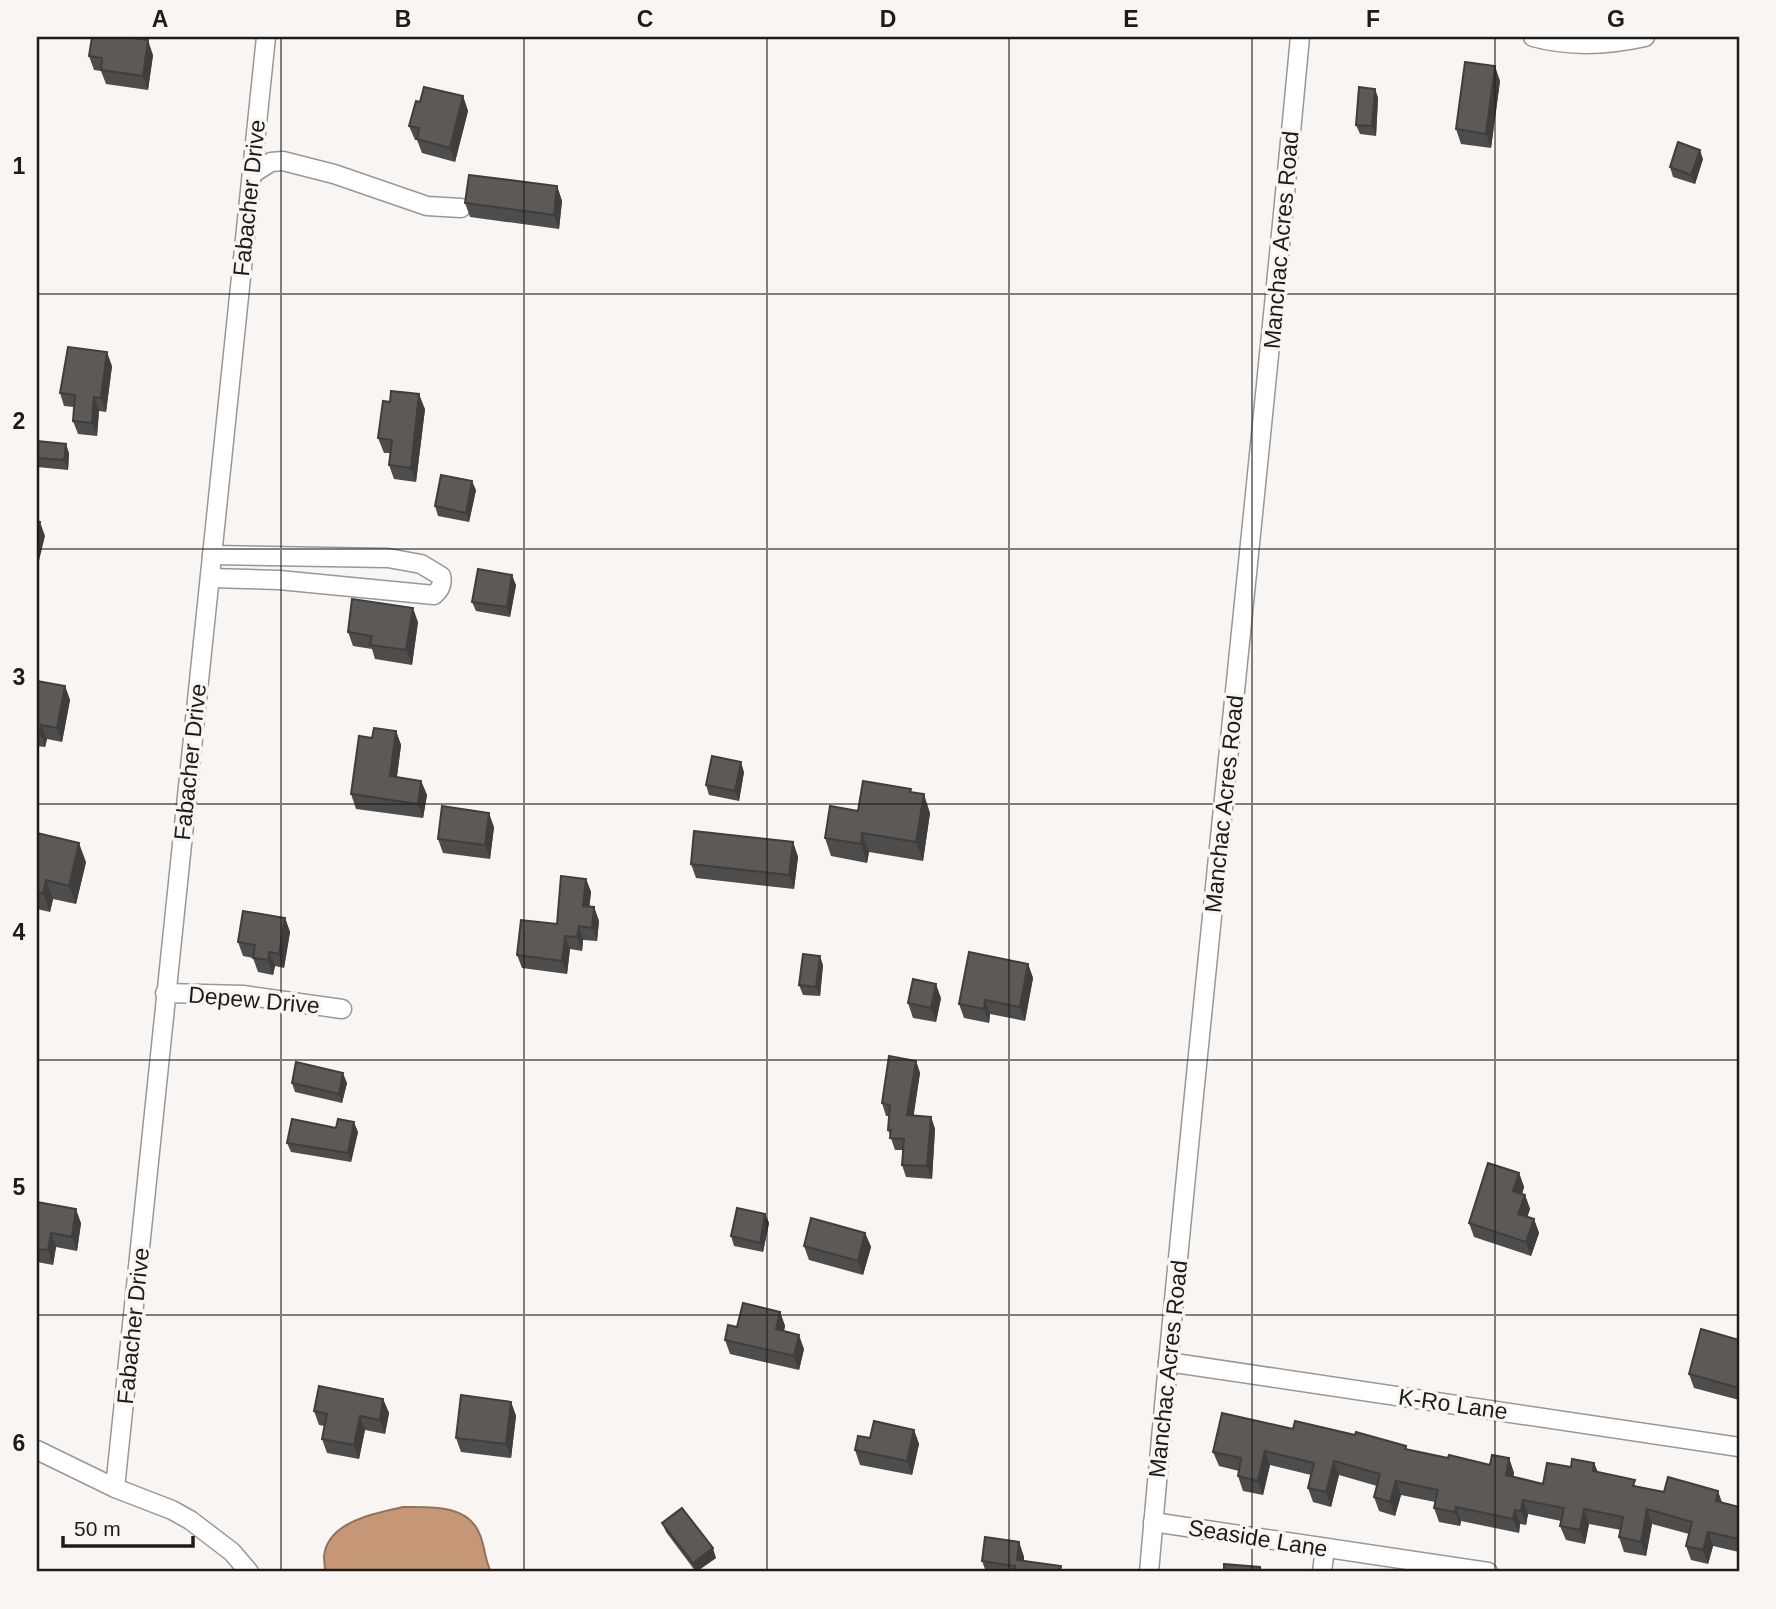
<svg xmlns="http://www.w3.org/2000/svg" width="1776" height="1609" font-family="Arial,sans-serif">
  <rect width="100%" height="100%" fill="#f9f5f2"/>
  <path fill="#c69777" stroke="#93725b" stroke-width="2" d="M 403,1507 C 430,1507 469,1504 480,1535 C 485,1547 485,1561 491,1572 L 325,1572 C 325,1567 324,1561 324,1556 C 328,1521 376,1513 403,1507 Z"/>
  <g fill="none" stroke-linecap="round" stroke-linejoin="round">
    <g stroke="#9a9795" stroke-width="21">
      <g id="minor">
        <path d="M 1533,37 C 1569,47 1609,45 1645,37"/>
        <path d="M 252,174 L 271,162 L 283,161 L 334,174 L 427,206 L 461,208"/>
        <path d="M 210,578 L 279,580 L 434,595 C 441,589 443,584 441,576 L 421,564 L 388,558 L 212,555"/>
        <path d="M 165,993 L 243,995 L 342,1009"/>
        <path d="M 1168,1362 L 1739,1447"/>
        <path d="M 37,1450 L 115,1488 L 172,1510 L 190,1520 L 232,1552 L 249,1572"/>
        <path d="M 115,1488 L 266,37"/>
        <path d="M 1153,1522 L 1488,1572"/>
        <path d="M 1149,1572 C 1194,1060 1252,549 1300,37"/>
        <path d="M 1322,1572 L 1325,1548"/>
      </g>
    </g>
    <use href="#minor" stroke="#fff" stroke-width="18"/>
  </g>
  <g fill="#4f4d4b">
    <path d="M 153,55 L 148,90 L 106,84 L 101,71 L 94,70 L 89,56 Z"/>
    <path d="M 1500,81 L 1491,148 L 1461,144 L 1456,129 Z"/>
    <path d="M 1375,89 L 1378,98 L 1376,136 L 1360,134 L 1356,125 Z"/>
    <path d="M 463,96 L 468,111 L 455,162 L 422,153 L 417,140 L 415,140 L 409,126 L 420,102 Z"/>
    <path d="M 1703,159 L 1695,184 L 1673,177 L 1670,167 Z"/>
    <path d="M 557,186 L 562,201 L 559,229 L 470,217 L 465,203 Z"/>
    <path d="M 112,366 L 106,412 L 99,411 L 97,436 L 78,434 L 73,421 L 74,407 L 64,406 L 60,393 Z"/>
    <path d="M 425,409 L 416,482 L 394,479 L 389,465 L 391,453 L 384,453 L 378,438 Z"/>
    <path d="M 37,441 L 69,453 L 68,470 L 37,467 Z"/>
    <path d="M 476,490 L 469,522 L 438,516 L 435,506 Z"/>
    <path d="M 516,585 L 510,617 L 476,611 L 472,602 Z"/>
    <path d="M 418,622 L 412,665 L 375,659 L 372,649 L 353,646 L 348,632 Z"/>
    <path d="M 37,681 L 65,686 L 70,700 L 62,742 L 47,739 L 45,747 L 37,746 Z"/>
    <path d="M 396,731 L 401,745 L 397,777 L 421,781 L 427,795 L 423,818 L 356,809 L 351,794 L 372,738 Z"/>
    <path d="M 744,772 L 739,801 L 709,795 L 706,785 Z"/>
    <path d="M 912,792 L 930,813 L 923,861 L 869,852 L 867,863 L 831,856 L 825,838 L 858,811 Z"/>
    <path d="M 494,827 L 490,859 L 443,853 L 438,839 Z"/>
    <path d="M 37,833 L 86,862 L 76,904 L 53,899 L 50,912 L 37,909 Z"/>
    <path d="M 793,842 L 798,857 L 794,889 L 696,878 L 691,864 Z"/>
    <path d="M 586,879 L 591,892 L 589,907 L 594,907 L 599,921 L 597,941 L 583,940 L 582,951 L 570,949 L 567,974 L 522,968 L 517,955 L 557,924 Z"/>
    <path d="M 285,918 L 290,932 L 284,968 L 275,966 L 273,975 L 258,972 L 253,958 L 243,956 L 238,942 Z"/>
    <path d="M 1028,964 L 1033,978 L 1025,1021 L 990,1014 L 989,1023 L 964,1018 L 959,1004 Z"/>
    <path d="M 823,965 L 820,996 L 803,995 L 799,985 Z"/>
    <path d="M 941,998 L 936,1022 L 913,1018 L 908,1003 Z"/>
    <path d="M 916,1061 L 920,1073 L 913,1116 L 931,1117 L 935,1129 L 932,1179 L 906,1177 L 902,1165 L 903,1150 L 895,1150 L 888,1130 L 889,1116 L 886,1116 L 882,1103 Z"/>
    <path d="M 292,1083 L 347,1083 L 342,1103 L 295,1092 Z"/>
    <path d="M 336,1128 L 358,1132 L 351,1162 L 291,1152 L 287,1143 Z"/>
    <path d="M 1519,1173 L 1524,1187 L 1522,1194 L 1525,1195 L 1530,1209 L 1527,1216 L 1534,1219 L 1539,1233 L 1531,1256 L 1474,1237 L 1469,1223 Z"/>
    <path d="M 37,1202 L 81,1223 L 77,1251 L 56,1247 L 53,1265 L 37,1262 Z"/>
    <path d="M 765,1214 L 769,1223 L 763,1252 L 734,1246 L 731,1236 Z"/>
    <path d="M 865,1233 L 871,1247 L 863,1275 L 809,1260 L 804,1246 Z"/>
    <path d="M 780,1312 L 785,1326 L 784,1331 L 804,1349 L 799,1370 L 730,1354 L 725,1340 L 737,1327 Z"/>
    <path d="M 1739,1340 L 1739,1400 L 1694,1388 L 1689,1374 Z"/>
    <path d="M 383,1399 L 389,1413 L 385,1434 L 365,1430 L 359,1459 L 327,1453 L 322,1439 L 324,1426 L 319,1425 L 314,1411 Z"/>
    <path d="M 511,1402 L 516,1416 L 511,1458 L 461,1452 L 456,1438 Z"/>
    <path d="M 1293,1429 L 1355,1435 L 1406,1446 L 1407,1449 L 1448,1458 L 1490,1465 L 1509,1458 L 1514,1473 L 1513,1477 L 1543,1484 L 1571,1467 L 1594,1463 L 1598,1472 L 1637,1486 L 1739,1507 L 1739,1552 L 1713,1546 L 1708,1564 L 1691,1560 L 1686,1546 L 1689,1534 L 1652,1524 L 1646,1556 L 1624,1552 L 1619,1537 L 1621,1530 L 1589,1524 L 1585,1544 L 1566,1540 L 1560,1526 L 1561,1521 L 1528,1514 L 1526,1525 L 1520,1524 L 1519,1533 L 1461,1521 L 1460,1526 L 1439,1522 L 1434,1508 L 1435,1502 L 1401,1495 L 1395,1516 L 1379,1511 L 1374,1497 L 1377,1486 L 1339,1475 L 1331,1507 L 1313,1502 L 1308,1488 L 1311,1475 L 1270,1465 L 1263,1495 L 1243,1491 L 1238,1476 L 1239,1471 L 1219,1466 L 1213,1452 Z"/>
    <path d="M 914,1430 L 919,1444 L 912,1475 L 860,1465 L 855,1450 L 870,1438 Z"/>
    <path d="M 662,1523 L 716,1558 L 696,1572 L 666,1532 Z"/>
    <path d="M 1019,1542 L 1024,1557 L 1024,1561 L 1063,1572 L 986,1572 L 982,1561 Z"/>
  </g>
  <g fill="#403e3d">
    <path d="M 148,40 L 153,55 L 148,90 L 143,76 Z"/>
    <path d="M 1495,66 L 1500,81 L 1491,148 L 1486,134 Z"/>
    <path d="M 1375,89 L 1378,98 L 1376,136 L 1372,126 Z"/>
    <path d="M 463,96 L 468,111 L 455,162 L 450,148 Z"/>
    <path d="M 1700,150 L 1703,159 L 1695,184 L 1691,175 Z"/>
    <path d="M 557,186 L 562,201 L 559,229 L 554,215 Z"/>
    <path d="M 107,352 L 112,366 L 106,412 L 101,398 Z"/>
    <path d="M 419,394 L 425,409 L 416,482 L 411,468 Z"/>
    <path d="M 94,397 L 99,411 L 97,436 L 92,423 Z"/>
    <path d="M 66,444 L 69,453 L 68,470 L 64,460 Z"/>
    <path d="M 472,481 L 476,490 L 469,522 L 466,513 Z"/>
    <path d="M 40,522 L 45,536 L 37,569 L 37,534 Z"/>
    <path d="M 512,575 L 516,585 L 510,617 L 507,607 Z"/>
    <path d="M 413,608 L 418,622 L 412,665 L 406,650 Z"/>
    <path d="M 65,686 L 70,700 L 62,742 L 57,728 Z"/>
    <path d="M 41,725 L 47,739 L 45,747 L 40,733 Z"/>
    <path d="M 396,731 L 401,745 L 395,791 L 390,776 Z"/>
    <path d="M 741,762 L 744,772 L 739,801 L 735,791 Z"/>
    <path d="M 421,781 L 427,795 L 423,818 L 418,804 Z"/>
    <path d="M 924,794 L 930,813 L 923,861 L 916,842 Z"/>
    <path d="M 489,813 L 494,827 L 490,859 L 485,845 Z"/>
    <path d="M 862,833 L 869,852 L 867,863 L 861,844 Z"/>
    <path d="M 793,842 L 798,857 L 794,889 L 789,875 Z"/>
    <path d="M 79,843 L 86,862 L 76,904 L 69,886 Z"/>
    <path d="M 586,879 L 591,892 L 588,920 L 583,906 Z"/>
    <path d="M 46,880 L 53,899 L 50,912 L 43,894 Z"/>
    <path d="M 594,907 L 599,921 L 597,941 L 592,928 Z"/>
    <path d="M 285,918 L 290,932 L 284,968 L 279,954 Z"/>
    <path d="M 579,926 L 583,940 L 582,951 L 577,937 Z"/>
    <path d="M 565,936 L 570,949 L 567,974 L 562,961 Z"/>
    <path d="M 269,952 L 275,966 L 273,975 L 268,960 Z"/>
    <path d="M 820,956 L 823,965 L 820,996 L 816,987 Z"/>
    <path d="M 1028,964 L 1033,978 L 1025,1021 L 1020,1007 Z"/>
    <path d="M 936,984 L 941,998 L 936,1022 L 931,1008 Z"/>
    <path d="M 985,1000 L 990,1014 L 989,1023 L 984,1009 Z"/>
    <path d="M 916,1061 L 920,1073 L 912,1127 L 907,1115 Z"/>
    <path d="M 343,1073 L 347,1083 L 342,1103 L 339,1094 Z"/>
    <path d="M 931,1117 L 935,1129 L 932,1179 L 927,1166 Z"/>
    <path d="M 354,1122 L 358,1132 L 351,1162 L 348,1153 Z"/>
    <path d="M 1519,1173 L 1524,1187 L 1519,1205 L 1513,1191 Z"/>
    <path d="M 1525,1195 L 1530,1209 L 1524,1228 L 1518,1214 Z"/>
    <path d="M 76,1209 L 81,1223 L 77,1251 L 72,1237 Z"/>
    <path d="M 765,1214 L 769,1223 L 763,1252 L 760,1243 Z"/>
    <path d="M 1534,1219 L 1539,1233 L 1531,1256 L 1526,1242 Z"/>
    <path d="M 51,1233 L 56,1247 L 53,1265 L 48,1250 Z"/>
    <path d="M 865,1233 L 871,1247 L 863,1275 L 858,1261 Z"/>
    <path d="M 780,1312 L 785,1326 L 781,1343 L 776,1329 Z"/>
    <path d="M 799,1335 L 804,1349 L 799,1370 L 794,1356 Z"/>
    <path d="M 383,1399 L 389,1413 L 385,1434 L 380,1420 Z"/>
    <path d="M 511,1402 L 516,1416 L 511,1458 L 506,1444 Z"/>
    <path d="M 360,1416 L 365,1430 L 359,1459 L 354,1445 Z"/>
    <path d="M 914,1430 L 919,1444 L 912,1475 L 907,1461 Z"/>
    <path d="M 1265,1451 L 1270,1465 L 1263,1495 L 1258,1481 Z"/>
    <path d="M 1509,1458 L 1514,1473 L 1511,1490 L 1506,1475 Z"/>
    <path d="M 1334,1461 L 1339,1475 L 1331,1507 L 1326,1492 Z"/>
    <path d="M 1594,1463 L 1599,1477 L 1593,1471 Z"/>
    <path d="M 1396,1481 L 1401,1495 L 1395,1516 L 1390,1502 Z"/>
    <path d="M 1718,1491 L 1723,1505 L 1716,1501 Z"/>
    <path d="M 1523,1500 L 1528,1514 L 1526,1525 L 1521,1511 Z"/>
    <path d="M 1456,1507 L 1461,1521 L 1460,1526 L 1455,1512 Z"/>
    <path d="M 1584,1509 L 1589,1524 L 1585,1544 L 1580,1530 Z"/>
    <path d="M 1647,1509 L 1652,1524 L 1646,1556 L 1641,1542 Z"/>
    <path d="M 1515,1510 L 1520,1524 L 1519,1533 L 1513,1519 Z"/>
    <path d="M 1708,1532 L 1713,1546 L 1708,1564 L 1703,1550 Z"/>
    <path d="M 1019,1542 L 1024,1557 L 1022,1572 L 1017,1560 Z"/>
    <path d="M 713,1548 L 716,1558 L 696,1572 L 693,1563 Z"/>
  </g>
  <g fill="#5c5957" stroke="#403e3d" stroke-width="2">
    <path d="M 92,37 L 123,37 L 148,40 L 143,76 L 101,70 L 102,58 L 89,56 Z"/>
    <path d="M 1465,62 L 1495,66 L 1486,134 L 1456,129 Z"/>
    <path d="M 424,87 L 463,96 L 450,148 L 417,139 L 419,128 L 409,126 L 416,101 L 420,102 Z"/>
    <path d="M 1359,87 L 1375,89 L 1372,126 L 1356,125 Z"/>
    <path d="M 1678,142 L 1700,150 L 1691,175 L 1670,167 Z"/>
    <path d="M 469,175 L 557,186 L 554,215 L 465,203 Z"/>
    <path d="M 68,347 L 107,352 L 101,398 L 94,397 L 92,423 L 73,421 L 75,395 L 60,393 Z"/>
    <path d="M 391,391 L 419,394 L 411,468 L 389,465 L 392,440 L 378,438 L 383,401 L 390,402 Z"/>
    <path d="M 37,441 L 66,444 L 64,460 L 37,458 Z"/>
    <path d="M 441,475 L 472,481 L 466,513 L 435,506 Z"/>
    <path d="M 37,521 L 40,522 L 37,534 Z"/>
    <path d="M 478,569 L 512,575 L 507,607 L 472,602 Z"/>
    <path d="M 352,599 L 413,608 L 406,650 L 370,645 L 372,636 L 348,632 Z"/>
    <path d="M 37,681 L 65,686 L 57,728 L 41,725 L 40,733 L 37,732 Z"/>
    <path d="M 374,728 L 396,731 L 390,776 L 421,781 L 418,804 L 351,794 L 359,736 L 372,738 Z"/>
    <path d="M 712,756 L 741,762 L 735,791 L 706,785 Z"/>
    <path d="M 863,781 L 911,789 L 910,792 L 924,794 L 916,842 L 862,833 L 861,844 L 825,838 L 830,806 L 858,811 Z"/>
    <path d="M 442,806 L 489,813 L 485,845 L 438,839 Z"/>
    <path d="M 694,831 L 793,842 L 789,875 L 691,864 Z"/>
    <path d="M 37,833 L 79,843 L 69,886 L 46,880 L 43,894 L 37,892 Z"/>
    <path d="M 561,876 L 586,879 L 583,906 L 594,907 L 592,928 L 579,926 L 577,937 L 565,936 L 562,961 L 517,955 L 521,920 L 557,924 Z"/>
    <path d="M 243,911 L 285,918 L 279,954 L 269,952 L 268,960 L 253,958 L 255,945 L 238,942 Z"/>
    <path d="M 969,952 L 1028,964 L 1020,1007 L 985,1000 L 984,1009 L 959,1004 Z"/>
    <path d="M 803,954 L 820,956 L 816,987 L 799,985 Z"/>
    <path d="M 913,979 L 936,984 L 931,1008 L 908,1003 Z"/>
    <path d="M 889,1056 L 916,1061 L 907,1115 L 931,1117 L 927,1166 L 902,1165 L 904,1139 L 890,1138 L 891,1130 L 888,1130 L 890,1105 L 882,1103 Z"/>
    <path d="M 296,1062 L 343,1073 L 339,1094 L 292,1083 Z"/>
    <path d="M 292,1119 L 336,1128 L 338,1119 L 354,1122 L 348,1153 L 287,1143 Z"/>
    <path d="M 1488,1163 L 1519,1173 L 1513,1191 L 1525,1195 L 1518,1214 L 1534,1219 L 1526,1242 L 1469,1223 Z"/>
    <path d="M 37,1202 L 76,1209 L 72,1237 L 51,1233 L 48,1250 L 37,1249 Z"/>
    <path d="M 737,1208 L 765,1214 L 760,1243 L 731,1236 Z"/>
    <path d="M 811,1218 L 865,1233 L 858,1261 L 804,1246 Z"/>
    <path d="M 743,1303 L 780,1312 L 776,1329 L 799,1335 L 794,1356 L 725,1340 L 728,1325 L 737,1327 Z"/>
    <path d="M 1701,1329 L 1739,1340 L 1739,1388 L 1689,1374 Z"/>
    <path d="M 319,1386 L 383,1399 L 380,1420 L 360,1416 L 354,1445 L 322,1439 L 327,1414 L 314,1411 Z"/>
    <path d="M 461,1395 L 511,1402 L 506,1444 L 456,1438 Z"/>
    <path d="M 1222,1413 L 1293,1429 L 1295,1421 L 1355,1435 L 1356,1432 L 1406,1446 L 1405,1449 L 1448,1458 L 1449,1455 L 1490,1465 L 1492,1455 L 1509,1458 L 1506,1475 L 1543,1484 L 1547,1463 L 1571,1467 L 1572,1459 L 1594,1463 L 1593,1471 L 1635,1480 L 1633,1486 L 1664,1492 L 1668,1477 L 1718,1491 L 1716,1501 L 1739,1507 L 1739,1539 L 1708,1532 L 1703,1550 L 1686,1546 L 1692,1522 L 1647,1509 L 1641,1542 L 1619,1537 L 1623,1517 L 1584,1509 L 1580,1530 L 1560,1526 L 1564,1508 L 1523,1500 L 1521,1511 L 1515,1510 L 1513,1519 L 1456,1507 L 1455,1512 L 1434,1508 L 1438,1490 L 1396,1481 L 1390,1502 L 1374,1497 L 1380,1474 L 1334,1461 L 1326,1492 L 1308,1488 L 1314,1463 L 1265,1451 L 1258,1481 L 1238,1476 L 1241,1458 L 1213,1452 Z"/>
    <path d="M 874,1421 L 914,1430 L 907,1461 L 855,1450 L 858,1436 L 870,1438 Z"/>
    <path d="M 682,1508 L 713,1548 L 693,1563 L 662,1523 Z"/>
    <path d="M 985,1537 L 1019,1542 L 1017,1560 L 1061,1566 L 1060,1572 L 1014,1572 L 1015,1566 L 982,1561 Z"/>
    <path d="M 1224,1564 L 1260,1567 L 1260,1572 L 1224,1572 Z"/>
  </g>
  <path fill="none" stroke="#1d1c1b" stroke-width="2" stroke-opacity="0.55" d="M 281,37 L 281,1572M 524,37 L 524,1572M 767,37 L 767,1572M 1009,37 L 1009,1572M 1252,37 L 1252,1572M 1495,37 L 1495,1572M 37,294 L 1739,294M 37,549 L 1739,549M 37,804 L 1739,804M 37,1060 L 1739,1060M 37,1315 L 1739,1315"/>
  <g text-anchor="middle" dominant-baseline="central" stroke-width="7" stroke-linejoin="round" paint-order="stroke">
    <g font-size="23" fill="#1d1c1b" stroke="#f9f5f2">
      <text transform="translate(249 198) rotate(-84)">Fabacher Drive</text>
      <text transform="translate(1281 240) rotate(-85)">Manchac Acres Road</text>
      <text transform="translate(190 762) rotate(-84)">Fabacher Drive</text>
      <text transform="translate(1224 804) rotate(-84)">Manchac Acres Road</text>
      <text transform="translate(254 1000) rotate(5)">Depew Drive</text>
      <text transform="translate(133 1326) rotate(-84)">Fabacher Drive</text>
      <text transform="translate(1168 1369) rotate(-84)">Manchac Acres Road</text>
      <text transform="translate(1453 1404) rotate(8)">K-Ro Lane</text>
      <text transform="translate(1258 1538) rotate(9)">Seaside Lane</text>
    </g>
  </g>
  <rect width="1776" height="1609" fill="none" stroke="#f9f5f2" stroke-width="77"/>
  <path d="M63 1536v10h130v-10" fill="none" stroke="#1d1c1b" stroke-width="3.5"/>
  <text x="74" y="1536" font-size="21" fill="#1d1c1b" stroke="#f9f5f2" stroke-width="5" paint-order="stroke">50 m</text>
  <rect x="38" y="38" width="1700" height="1532" fill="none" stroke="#1d1c1b" stroke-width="2.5"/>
  <g font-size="23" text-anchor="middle" font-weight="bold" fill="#1d1c1b">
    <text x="160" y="27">A</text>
    <text x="403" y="27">B</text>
    <text x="645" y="27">C</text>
    <text x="888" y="27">D</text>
    <text x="1131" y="27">E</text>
    <text x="1373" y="27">F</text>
    <text x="1616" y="27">G</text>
    <text x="19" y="174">1</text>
    <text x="19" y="429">2</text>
    <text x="19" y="685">3</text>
    <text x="19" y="940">4</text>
    <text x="19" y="1195">5</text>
    <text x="19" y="1451">6</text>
  </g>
</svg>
